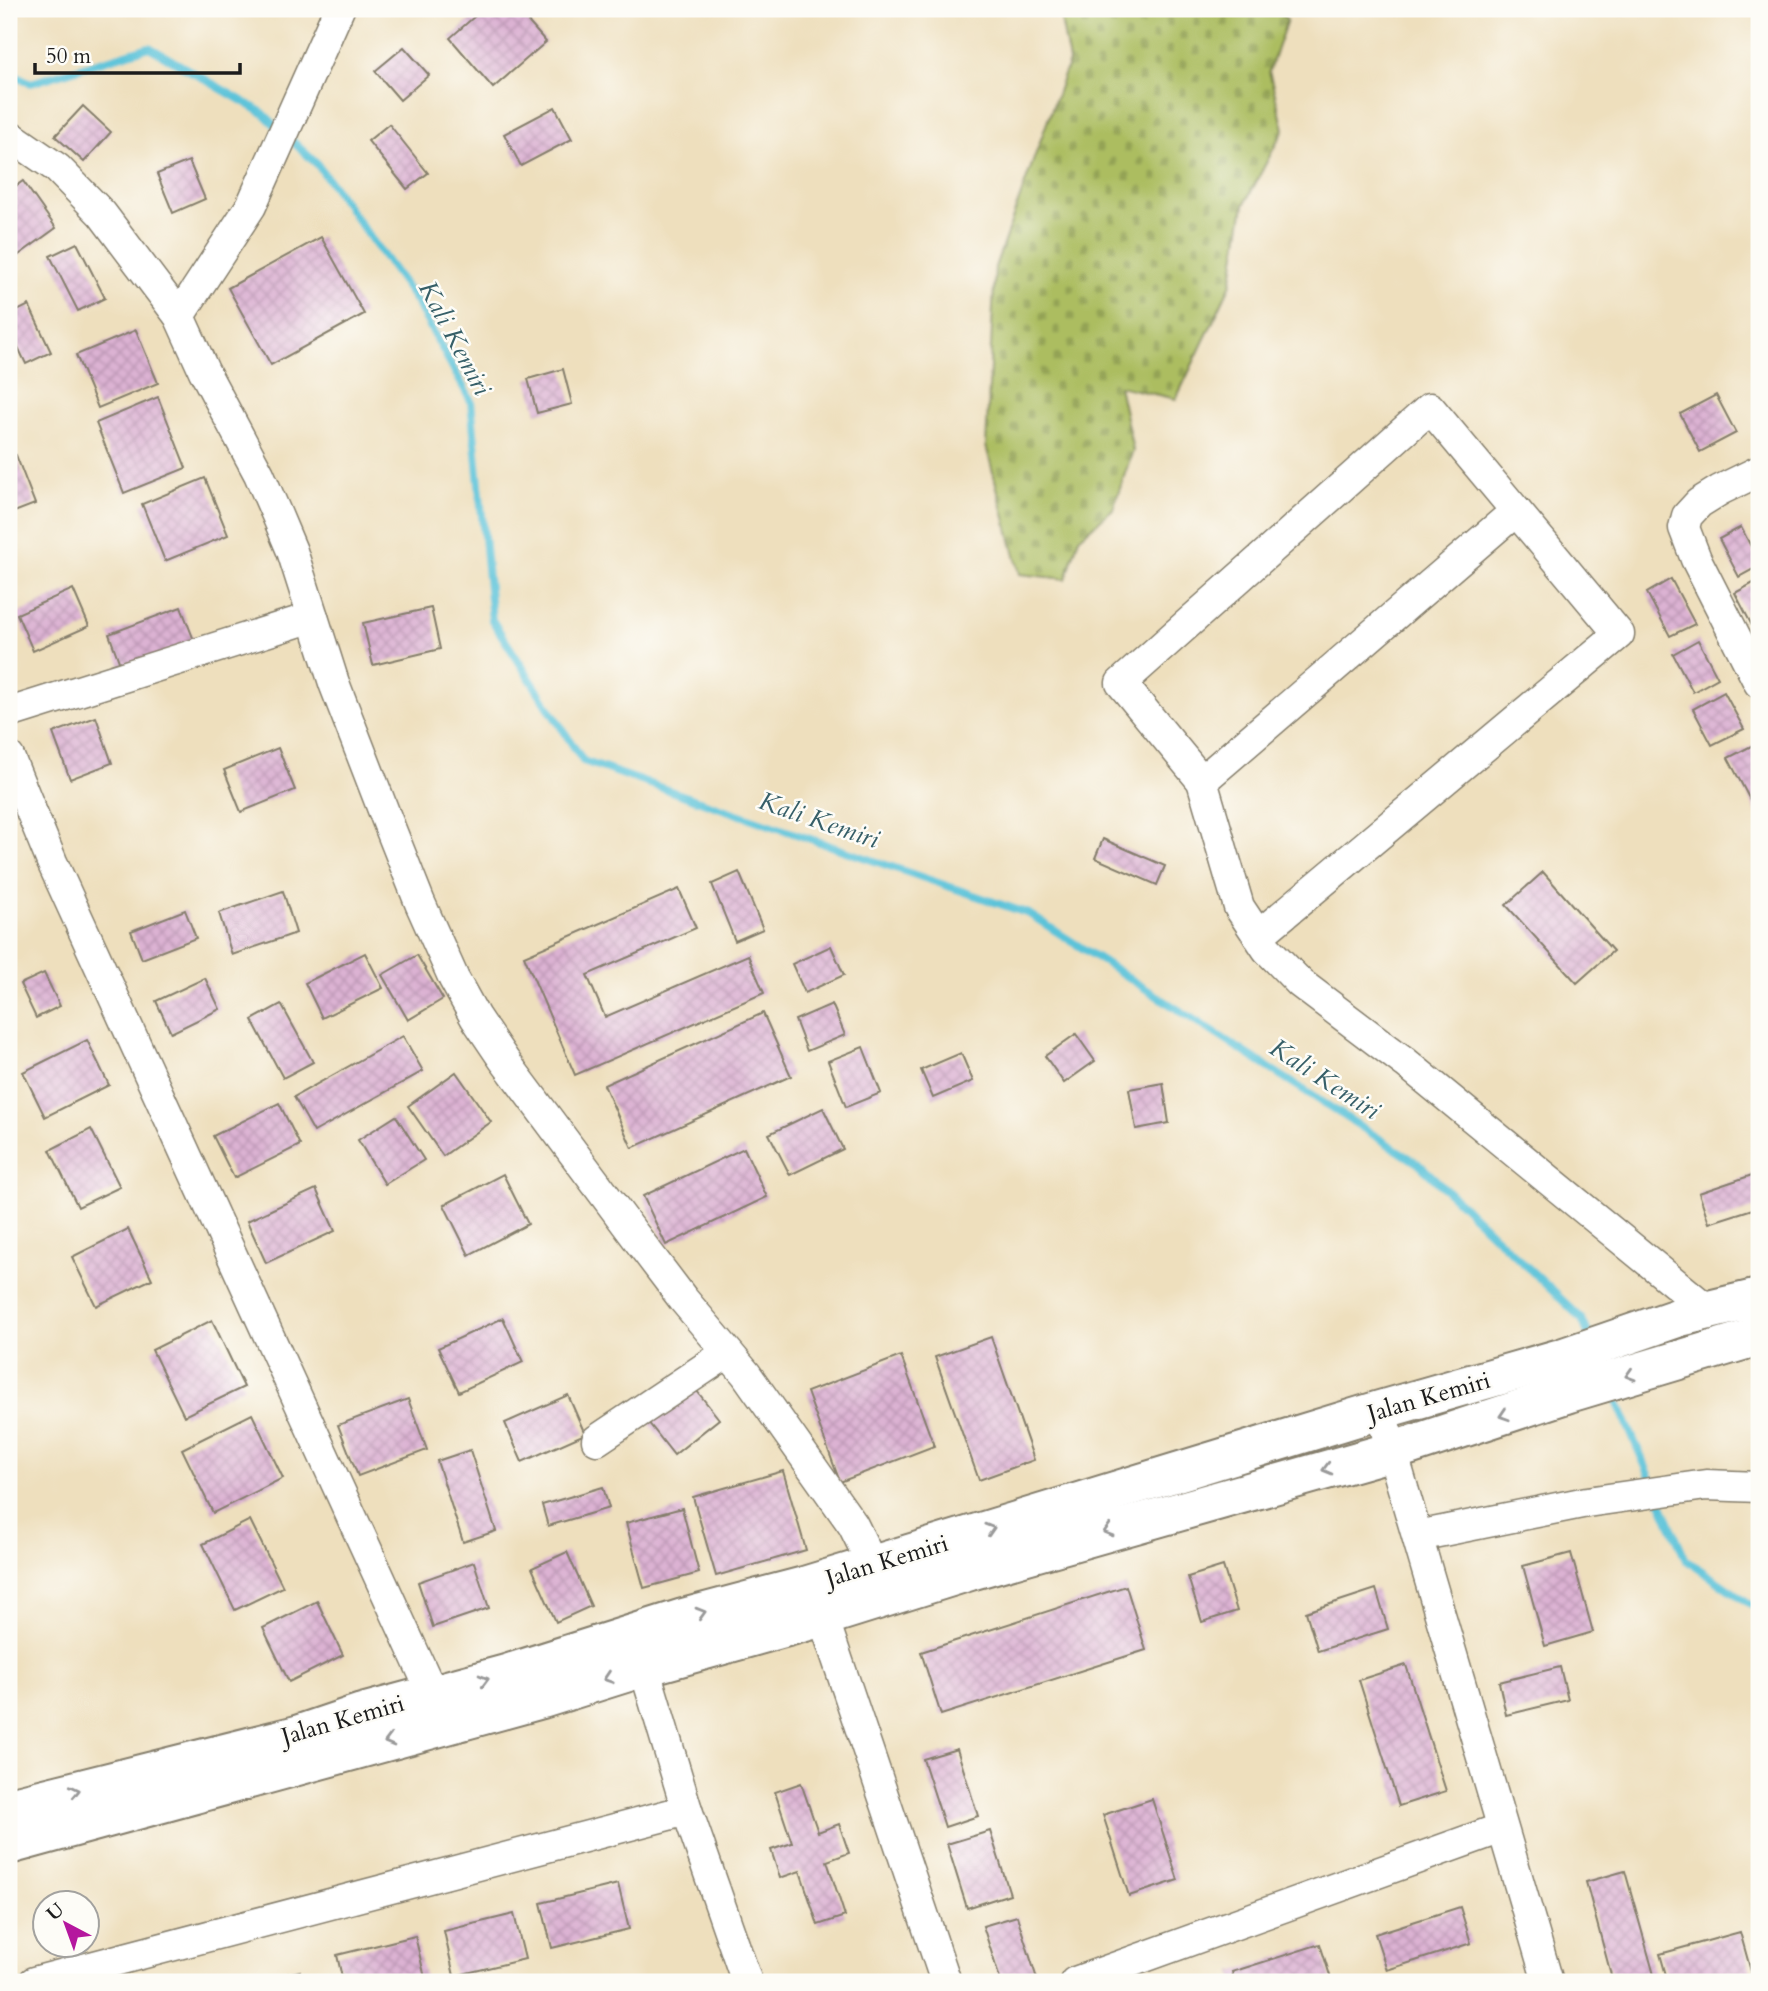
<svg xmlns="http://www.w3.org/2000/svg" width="1768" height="1991" font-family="Cardo,serif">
  <defs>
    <pattern id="cemetery-stones" width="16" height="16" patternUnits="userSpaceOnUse" patternTransform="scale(1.75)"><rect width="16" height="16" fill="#acbd61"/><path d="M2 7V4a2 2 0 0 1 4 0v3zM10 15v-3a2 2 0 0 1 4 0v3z" fill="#93a254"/></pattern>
    <pattern id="building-cross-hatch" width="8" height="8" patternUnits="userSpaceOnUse" patternTransform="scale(1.75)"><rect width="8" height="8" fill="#dcb2d3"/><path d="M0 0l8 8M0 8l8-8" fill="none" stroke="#bc98b5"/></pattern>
  </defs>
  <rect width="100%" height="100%" fill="#fdfcf7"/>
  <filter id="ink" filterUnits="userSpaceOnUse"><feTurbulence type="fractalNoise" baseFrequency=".0143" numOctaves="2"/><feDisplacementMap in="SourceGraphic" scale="14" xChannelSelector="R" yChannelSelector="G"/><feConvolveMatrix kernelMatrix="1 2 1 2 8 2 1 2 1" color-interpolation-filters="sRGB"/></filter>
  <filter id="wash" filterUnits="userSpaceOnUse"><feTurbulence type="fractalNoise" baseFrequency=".00686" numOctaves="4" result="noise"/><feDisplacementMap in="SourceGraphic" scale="28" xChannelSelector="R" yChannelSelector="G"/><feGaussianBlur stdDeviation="1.57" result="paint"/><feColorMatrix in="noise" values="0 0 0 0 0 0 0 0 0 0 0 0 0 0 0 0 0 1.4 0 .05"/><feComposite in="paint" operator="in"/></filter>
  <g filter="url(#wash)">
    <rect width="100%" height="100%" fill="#eedfbd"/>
    <path fill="url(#cemetery-stones)" stroke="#646c3e" stroke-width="2" d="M 1059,9 L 1277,9 L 1287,20 L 1269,71 L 1284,129 L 1244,205 L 1231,284 L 1176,399 L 1119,386 L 1133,450 L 1113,509 L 1079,538 L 1066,579 L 1020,574 L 986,446 L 995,267 L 1069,61 Z"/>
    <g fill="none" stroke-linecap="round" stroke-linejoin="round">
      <g stroke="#5cc3d9" stroke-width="8">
        <path d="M 9,72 L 31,83 L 149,47 L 263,113 L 278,128"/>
        <path d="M 288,137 L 317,164 L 416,301 L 471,401 L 492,620 L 583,761 L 1029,914 L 1419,1164 L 1582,1319 L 1590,1338"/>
        <path d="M 1613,1392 L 1654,1486"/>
        <path d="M 1659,1498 L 1686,1560 L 1759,1610"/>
      </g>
    </g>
    <g id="blocks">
      <g fill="url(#building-cross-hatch)">
        <path d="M 483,9 L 517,9 L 546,42 L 493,88 L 450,38 Z"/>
        <path d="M 404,47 L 429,75 L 400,100 L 375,71 Z"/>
        <path d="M 83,106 L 111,132 L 84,162 L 55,136 Z"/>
        <path d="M 555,107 L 572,139 L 521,166 L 504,134 Z"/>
        <path d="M 389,124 L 428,173 L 407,189 L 368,141 Z"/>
        <path d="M 189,161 L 205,199 L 173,213 L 157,174 Z"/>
        <path d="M 23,181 L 56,228 L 9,262 L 9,191 Z"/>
        <path d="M 321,237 L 364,314 L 271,365 L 228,288 Z"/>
        <path d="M 77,243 L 105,298 L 78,311 L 50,256 Z"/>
        <path d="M 29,305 L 51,352 L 26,364 L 9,328 L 9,315 Z"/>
        <path d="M 136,330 L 158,383 L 98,408 L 76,355 Z"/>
        <path d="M 563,369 L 572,404 L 537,413 L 528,379 Z"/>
        <path d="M 1716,395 L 1736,433 L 1700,452 L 1680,414 Z"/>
        <path d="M 158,397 L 186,468 L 124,493 L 96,423 Z"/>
        <path d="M 16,455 L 35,504 L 9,514 L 9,457 Z"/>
        <path d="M 205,478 L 228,535 L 165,561 L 142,504 Z"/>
        <path d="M 1759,482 L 1759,503 L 1751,486 Z"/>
        <path d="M 1741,527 L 1759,562 L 1759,566 L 1739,577 L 1719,539 Z"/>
        <path d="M 1671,579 L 1695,624 L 1670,636 L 1647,593 Z"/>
        <path d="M 1759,580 L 1759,639 L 1735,593 Z"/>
        <path d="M 73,589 L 89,626 L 33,651 L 17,614 Z"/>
        <path d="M 181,607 L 197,648 L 124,675 L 109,634 Z"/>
        <path d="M 431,608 L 440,649 L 373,665 L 363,623 Z"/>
        <path d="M 1698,640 L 1718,678 L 1693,692 L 1673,654 Z"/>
        <path d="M 1724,692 L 1744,729 L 1712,745 L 1693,709 Z"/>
        <path d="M 96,717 L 112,763 L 70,779 L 53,733 Z"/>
        <path d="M 1759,742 L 1759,817 L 1728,758 Z"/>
        <path d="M 278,748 L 295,790 L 241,812 L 224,770 Z"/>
        <path d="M 1103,839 L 1165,866 L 1157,885 L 1095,858 Z"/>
        <path d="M 739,872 L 763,929 L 735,941 L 712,884 Z"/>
        <path d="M 1543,872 L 1613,951 L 1577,983 L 1506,905 Z"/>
        <path d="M 679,889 L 696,928 L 587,975 L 605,1017 L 748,955 L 764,993 L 575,1075 L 524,956 Z"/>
        <path d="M 283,891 L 296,933 L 232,955 L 219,913 Z"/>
        <path d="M 185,910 L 196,938 L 142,959 L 131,931 Z"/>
        <path d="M 831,946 L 844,975 L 805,993 L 792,964 Z"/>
        <path d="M 365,953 L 383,988 L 322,1018 L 305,983 Z"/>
        <path d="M 417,955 L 443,999 L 408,1020 L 382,975 Z"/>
        <path d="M 44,973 L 60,1006 L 36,1018 L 20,984 Z"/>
        <path d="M 205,978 L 220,1009 L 171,1033 L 156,1001 Z"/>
        <path d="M 281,1004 L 313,1062 L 283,1078 L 252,1020 Z"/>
        <path d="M 832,1004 L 845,1035 L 807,1051 L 795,1020 Z"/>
        <path d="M 763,1013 L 791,1076 L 632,1148 L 604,1085 Z"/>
        <path d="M 1076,1034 L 1095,1061 L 1064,1083 L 1045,1056 Z"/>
        <path d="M 403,1036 L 423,1071 L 314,1132 L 294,1097 Z"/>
        <path d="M 87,1040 L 109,1085 L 45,1117 L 23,1072 Z"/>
        <path d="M 863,1047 L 881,1093 L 846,1107 L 828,1061 Z"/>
        <path d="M 961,1053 L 973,1081 L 933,1098 L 921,1070 Z"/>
        <path d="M 456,1072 L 491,1122 L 443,1156 L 408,1106 Z"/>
        <path d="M 1163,1083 L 1169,1123 L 1136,1129 L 1129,1089 Z"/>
        <path d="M 279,1103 L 300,1145 L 234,1178 L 213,1136 Z"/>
        <path d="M 823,1108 L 843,1149 L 790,1175 L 769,1134 Z"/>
        <path d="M 396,1116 L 424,1160 L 385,1184 L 358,1140 Z"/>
        <path d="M 91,1129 L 120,1187 L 78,1207 L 50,1150 Z"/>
        <path d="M 744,1148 L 767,1197 L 666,1245 L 643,1196 Z"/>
        <path d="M 503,1174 L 528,1224 L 469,1255 L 444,1205 Z"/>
        <path d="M 1755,1174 L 1759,1186 L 1759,1207 L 1709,1223 L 1699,1193 Z"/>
        <path d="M 316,1189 L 335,1231 L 266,1263 L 247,1221 Z"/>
        <path d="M 128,1229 L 152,1279 L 96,1306 L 72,1257 Z"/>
        <path d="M 503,1318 L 523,1362 L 459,1392 L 438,1348 Z"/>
        <path d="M 212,1320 L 244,1387 L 184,1416 L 152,1350 Z"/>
        <path d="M 991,1337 L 1034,1460 L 979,1480 L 935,1357 Z"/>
        <path d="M 901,1356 L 934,1446 L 840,1482 L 807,1392 Z"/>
        <path d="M 693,1386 L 719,1419 L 674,1455 L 648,1422 Z"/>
        <path d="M 568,1395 L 585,1434 L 522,1462 L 505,1423 Z"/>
        <path d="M 408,1399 L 427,1450 L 358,1476 L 338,1425 Z"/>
        <path d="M 252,1414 L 283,1478 L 213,1513 L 182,1449 Z"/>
        <path d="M 470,1450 L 496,1531 L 463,1542 L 437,1461 Z"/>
        <path d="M 783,1471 L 806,1550 L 716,1576 L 693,1497 Z"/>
        <path d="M 603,1487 L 609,1508 L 548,1526 L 542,1505 Z"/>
        <path d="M 682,1508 L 699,1573 L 644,1588 L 626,1523 Z"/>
        <path d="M 250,1520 L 283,1587 L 235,1610 L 203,1544 Z"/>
        <path d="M 567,1552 L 591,1606 L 556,1622 L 532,1568 Z"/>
        <path d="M 1571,1553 L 1593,1632 L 1545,1646 L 1523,1566 Z"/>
        <path d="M 474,1562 L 489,1608 L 433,1627 L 418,1582 Z"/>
        <path d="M 1223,1566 L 1237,1611 L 1202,1622 L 1188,1577 Z"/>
        <path d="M 1126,1586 L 1146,1650 L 941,1715 L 921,1652 Z"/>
        <path d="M 1376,1589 L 1388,1629 L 1318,1651 L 1306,1612 Z"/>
        <path d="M 317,1601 L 343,1655 L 289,1682 L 263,1628 Z"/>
        <path d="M 1406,1665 L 1446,1791 L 1399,1806 L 1359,1680 Z"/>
        <path d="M 1560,1667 L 1568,1700 L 1506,1715 L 1499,1682 Z"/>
        <path d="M 957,1749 L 978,1816 L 945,1827 L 923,1759 Z"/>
        <path d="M 801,1783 L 818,1832 L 839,1824 L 849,1853 L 827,1861 L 845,1916 L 818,1925 L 800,1871 L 780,1878 L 771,1850 L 792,1843 L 775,1792 Z"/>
        <path d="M 1152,1799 L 1178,1880 L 1129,1896 L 1103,1815 Z"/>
        <path d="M 990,1831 L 1010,1894 L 967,1908 L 947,1844 Z"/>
        <path d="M 1625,1871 L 1656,1982 L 1613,1982 L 1586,1882 Z"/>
        <path d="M 618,1884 L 629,1929 L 552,1948 L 541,1903 Z"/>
        <path d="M 1460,1907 L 1471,1943 L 1387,1970 L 1375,1934 Z"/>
        <path d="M 514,1914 L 525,1959 L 454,1976 L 444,1931 Z"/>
        <path d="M 1017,1916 L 1038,1982 L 1001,1982 L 983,1926 Z"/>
        <path d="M 1740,1932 L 1754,1982 L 1668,1982 L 1660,1954 Z"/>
        <path d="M 415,1936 L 426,1982 L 343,1982 L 337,1955 Z"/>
        <path d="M 1320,1944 L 1332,1982 L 1235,1982 L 1232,1972 Z"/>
        <path d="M 300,1971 L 303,1982 L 257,1982 L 257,1981 Z"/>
      </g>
    </g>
  </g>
  <g filter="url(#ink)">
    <use href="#blocks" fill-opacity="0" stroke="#857e6c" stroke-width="2"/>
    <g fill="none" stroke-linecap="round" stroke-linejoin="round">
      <g stroke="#857e6c" stroke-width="33">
        <g id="minor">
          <path d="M 9,135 L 57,168 L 102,214 L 179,316 L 204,371 L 259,474 L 276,513 L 292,551 L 334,683 L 387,820 L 420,903 L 454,979 L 475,1017 L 504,1060 L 642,1245 L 683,1299 L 746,1374 L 853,1525 L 882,1584"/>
          <path d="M 179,316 L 251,206 L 339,9"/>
          <path d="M 1759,471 L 1720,490 L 1699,503 L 1687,516 L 1684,528 L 1696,559 L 1759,683"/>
          <path d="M 9,713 L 313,617"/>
          <path d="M 9,757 L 52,862 L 441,1712"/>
          <path d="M 1202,781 L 1516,511"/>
          <path d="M 1258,936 L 1619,634 L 1430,408 L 1121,683 L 1202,781 L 1239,907 L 1267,949 L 1300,983 L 1406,1063 L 1709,1311"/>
          <path d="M 1380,1410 L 1548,1982"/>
          <path d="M 597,1440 L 727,1353"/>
          <path d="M 1418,1536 L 1587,1502 L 1706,1485 L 1759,1487"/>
          <path d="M 823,1617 L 946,1982"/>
          <path d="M 644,1667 L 687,1810 L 747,1982"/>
          <path d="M 34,1982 L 687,1810"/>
          <path d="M 1075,1982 L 1502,1828"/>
        </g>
      </g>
      <g stroke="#857e6c" stroke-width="42">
        <g id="trunk">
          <path d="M 9,1807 L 297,1735 L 362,1713 L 506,1674 L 683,1618 L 804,1586 L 1380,1410 L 1561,1358 L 1680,1317 L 1759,1298"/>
          <path d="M 9,1845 L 542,1699 L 644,1667 L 823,1617 L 970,1571 L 1393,1451 L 1569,1393 L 1759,1336"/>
        </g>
      </g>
      <use href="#minor" stroke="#fff" stroke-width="30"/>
      <use href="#trunk" stroke="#fff" stroke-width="38"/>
    </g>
    <defs><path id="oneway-chevron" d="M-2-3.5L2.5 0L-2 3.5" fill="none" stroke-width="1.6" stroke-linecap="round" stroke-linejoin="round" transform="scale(1.75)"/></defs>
    <g stroke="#999">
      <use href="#oneway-chevron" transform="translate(1630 1375) rotate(163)"/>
      <use href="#oneway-chevron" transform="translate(1504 1415) rotate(162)"/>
      <use href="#oneway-chevron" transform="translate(1327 1469) rotate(165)"/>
      <use href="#oneway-chevron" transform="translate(990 1529) rotate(-17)"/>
      <use href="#oneway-chevron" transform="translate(1108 1531) rotate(164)"/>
      <use href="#oneway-chevron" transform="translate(701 1613) rotate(-16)"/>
      <use href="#oneway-chevron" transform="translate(608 1678) rotate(162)"/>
      <use href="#oneway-chevron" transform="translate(484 1680) rotate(-15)"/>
      <use href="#oneway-chevron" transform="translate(389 1741) rotate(165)"/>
      <use href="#oneway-chevron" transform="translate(75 1791) rotate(-13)"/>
    </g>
  </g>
  <g text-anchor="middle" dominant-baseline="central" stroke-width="5" stroke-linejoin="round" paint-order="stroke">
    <g font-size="24" fill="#1c1c1c" stroke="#fdfcf7">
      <text transform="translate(1429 1397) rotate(-16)">Jalan Kemiri</text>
      <text transform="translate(887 1561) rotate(-17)">Jalan Kemiri</text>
      <text transform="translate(343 1720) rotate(-16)">Jalan Kemiri</text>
    </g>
    <g font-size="26" font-style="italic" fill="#365f68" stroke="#fdfcf7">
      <text transform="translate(455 338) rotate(62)">Kali Kemiri</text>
      <text transform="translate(819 820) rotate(19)">Kali Kemiri</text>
      <text transform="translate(1325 1079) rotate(33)">Kali Kemiri</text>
    </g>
  </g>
  <rect width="1768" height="1991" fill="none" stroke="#fdfcf7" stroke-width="35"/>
  <g transform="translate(66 1924) rotate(319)"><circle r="33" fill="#fdfcf7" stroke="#a3a29f" stroke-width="2"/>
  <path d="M0-5L12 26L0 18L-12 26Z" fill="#b5179e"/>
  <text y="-10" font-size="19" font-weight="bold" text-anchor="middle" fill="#1c1c1c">U</text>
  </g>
  <path d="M35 63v10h205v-10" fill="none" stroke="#1c1c1c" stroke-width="3.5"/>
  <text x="46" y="63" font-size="21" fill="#1c1c1c" stroke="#fdfcf7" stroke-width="5" paint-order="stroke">50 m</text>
</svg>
